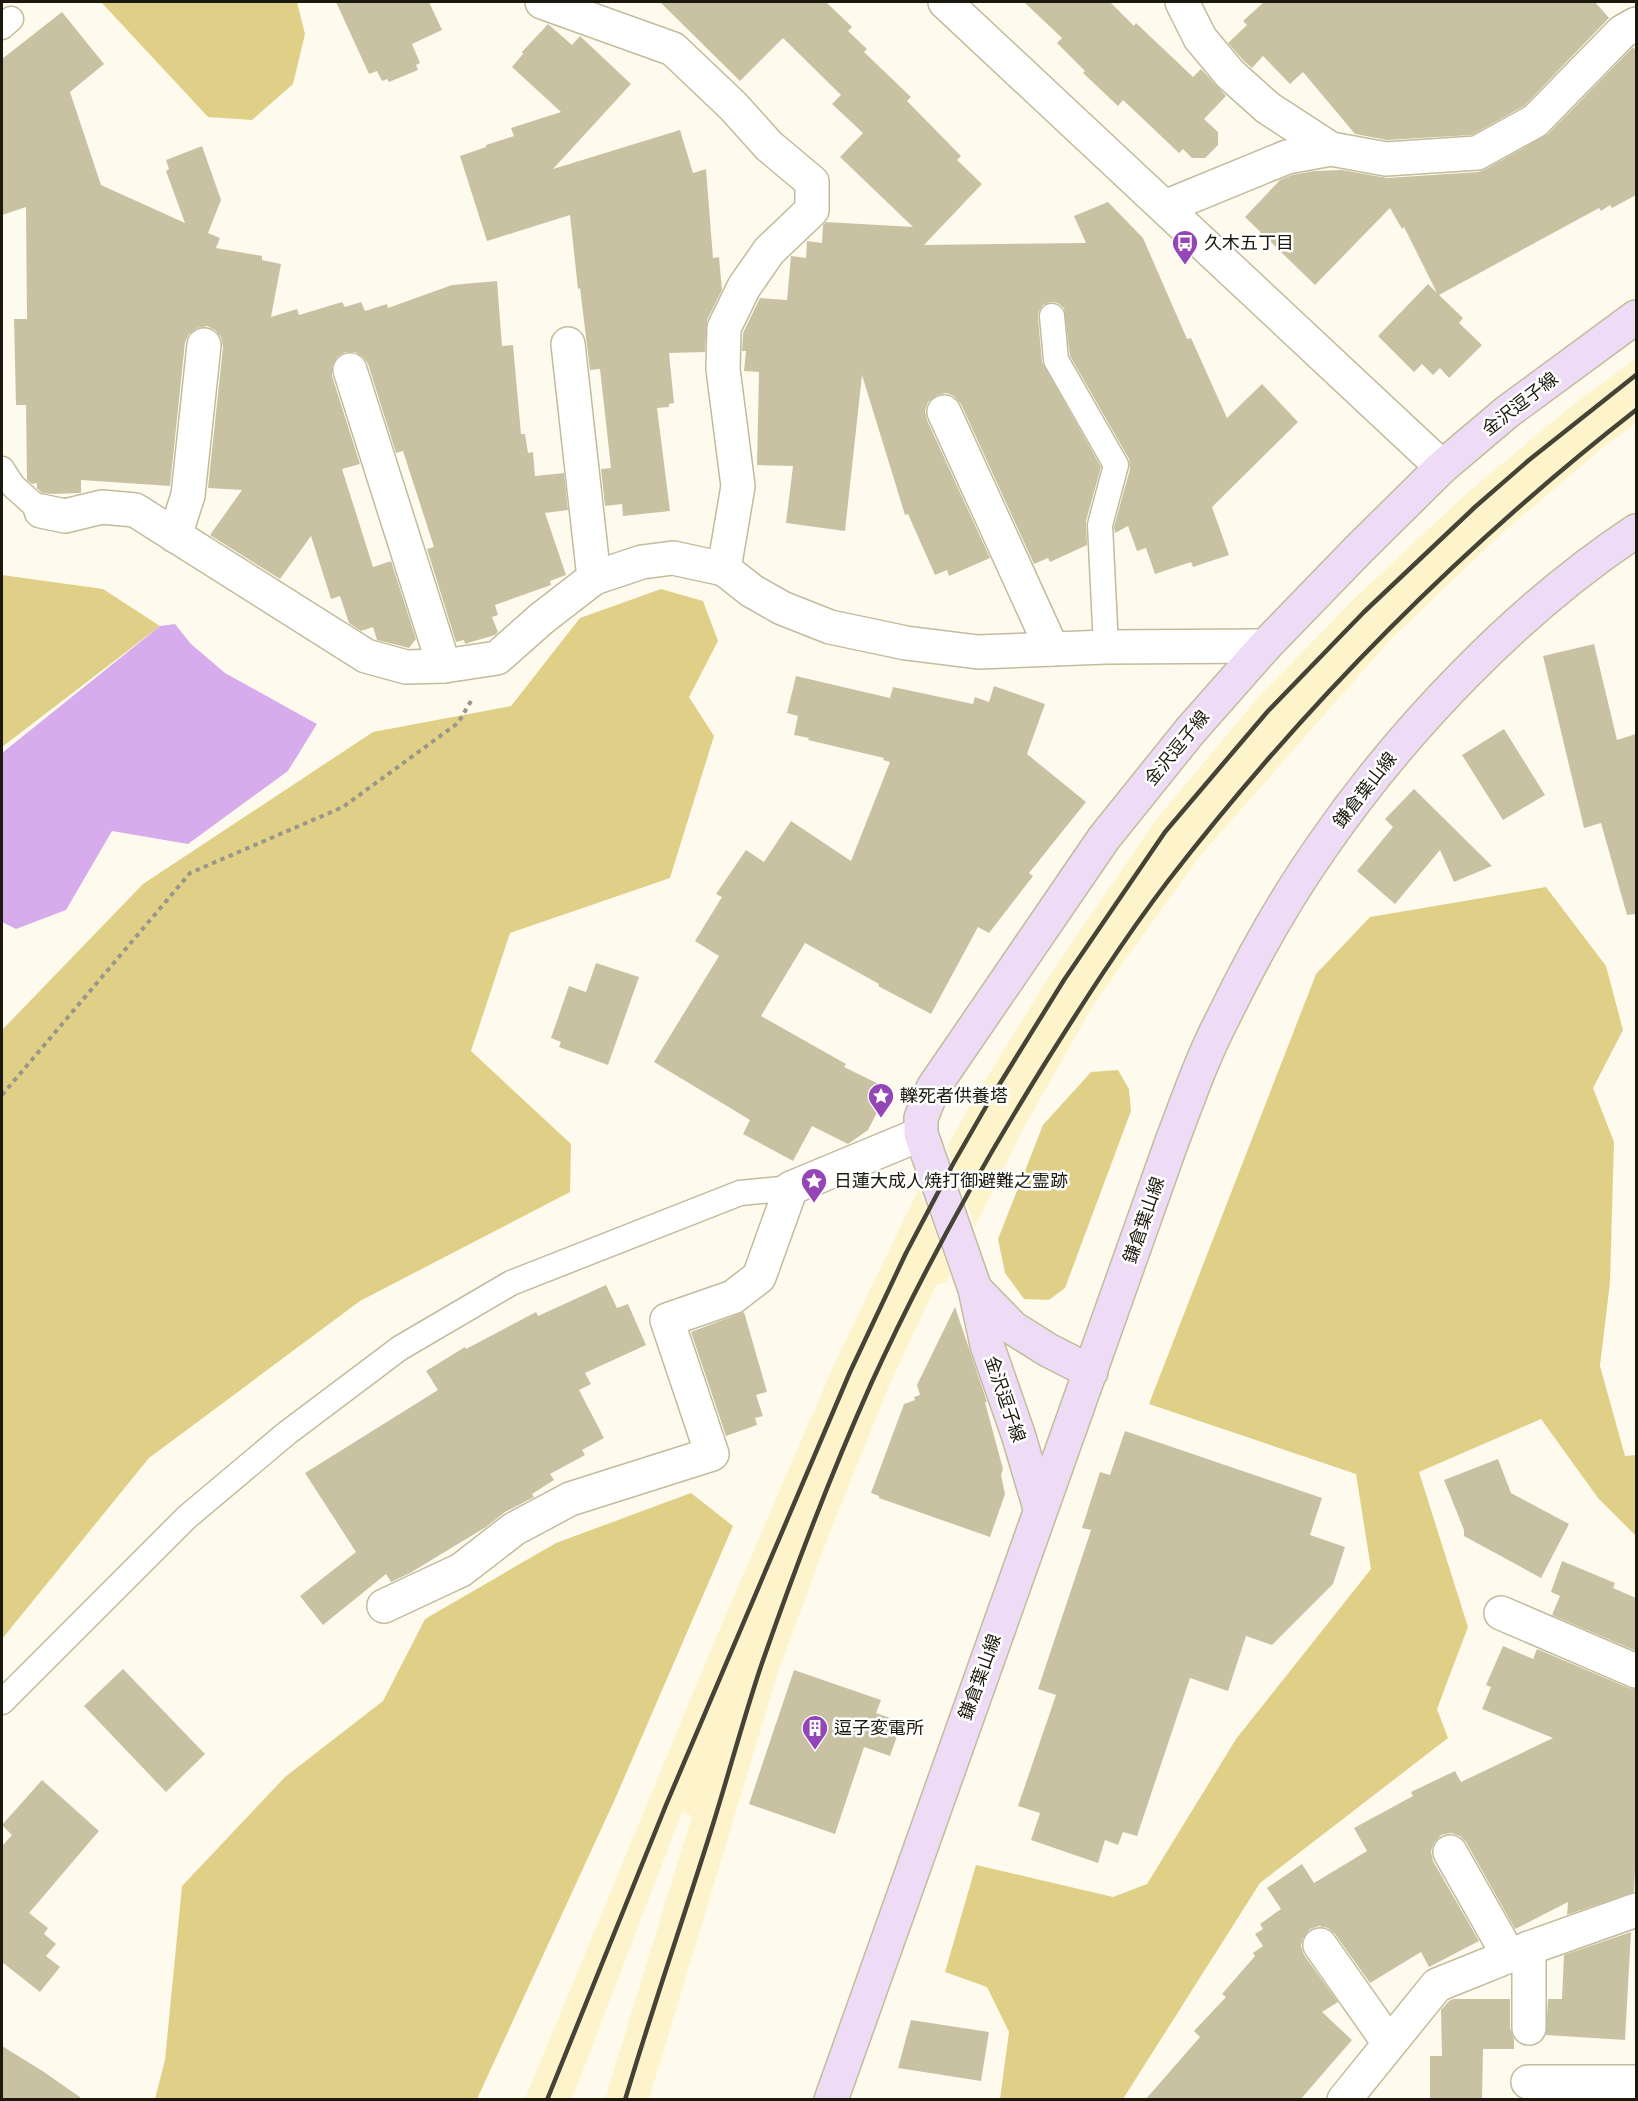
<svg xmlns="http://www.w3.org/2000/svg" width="1638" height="2101" font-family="Helvetica,'Noto Sans JP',sans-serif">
  <rect width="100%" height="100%" fill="#fefbee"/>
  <g fill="#fdf4cc">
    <path d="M 1636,358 L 1636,423 L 1606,445 L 1501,534 L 1390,640 L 1200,856 L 1095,1002 L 1023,1129 L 975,1227 L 947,1147 L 974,1098 L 1052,972 L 1155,821 L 1257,699 L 1354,599 L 1467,493 L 1574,404 Z"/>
    <path d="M 919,1188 L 950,1273 L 947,1282 L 936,1285 L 888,1388 L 829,1534 L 778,1672 L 649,2099 L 605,2099 L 692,1816 L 682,1812 L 572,2099 L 525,2099 L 712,1647 L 833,1367 Z"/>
  </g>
  <g fill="#e0d087">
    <path d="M 101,2 L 297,2 L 305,34 L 293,84 L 252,120 L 208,117 Z"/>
    <path d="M 2,575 L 103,589 L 160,626 L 2,747 Z"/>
    <path d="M 661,589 L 703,601 L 718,641 L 689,697 L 714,736 L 670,878 L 510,933 L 471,1051 L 571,1144 L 570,1192 L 360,1301 L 149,1458 L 2,1639 L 2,1030 L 143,884 L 373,732 L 511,706 L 580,618 Z"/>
    <path d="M 1546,887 L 1606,966 L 1623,1030 L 1593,1088 L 1614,1142 L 1610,1282 L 1600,1366 L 1625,1456 L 1636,1455 L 1636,1536 L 1598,1498 L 1541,1419 L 1419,1472 L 1468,1627 L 1437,1709 L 1448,1738 L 1260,1883 L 1123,2099 L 1000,2099 L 1009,2032 L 987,1987 L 945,1972 L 976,1865 L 1113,1897 L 1147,1884 L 1236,1739 L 1371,1569 L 1356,1474 L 1149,1404 L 1316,974 L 1370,917 Z"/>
    <path d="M 1118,1070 L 1129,1089 L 1131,1111 L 1065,1288 L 1049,1300 L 1024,1299 L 1005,1273 L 998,1239 L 1043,1125 L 1091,1072 Z"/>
    <path d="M 691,1493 L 733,1526 L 615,1799 L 477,2099 L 155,2099 L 165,2060 L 182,1886 L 285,1777 L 383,1701 L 425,1619 L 556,1543 Z"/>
  </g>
  <path fill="#d7acec" d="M 175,624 L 191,644 L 225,673 L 317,724 L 288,771 L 188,844 L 112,831 L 66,910 L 16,929 L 2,922 L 2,753 L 160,626 Z"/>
  <g fill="#c9c2a2">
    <path d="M 336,2 L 429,2 L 442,30 L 412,44 L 420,63 L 416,65 L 418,70 L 389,82 L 387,79 L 382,81 L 377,71 L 369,74 Z"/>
    <path d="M 660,2 L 826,2 L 852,27 L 848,31 L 867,49 L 864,52 L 911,97 L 907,101 L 961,156 L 957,160 L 982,184 L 924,245 L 1086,243 L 1074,216 L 1108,202 L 1143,238 L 1187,339 L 1191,338 L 1227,418 L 1262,384 L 1298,422 L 1212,507 L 1229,555 L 1193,567 L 1191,562 L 1155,574 L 1146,548 L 1137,551 L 1128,526 L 1115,533 L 1114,527 L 1130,469 L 1129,459 L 1070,356 L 1064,308 L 1058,303 L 1051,302 L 1043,305 L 1039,311 L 1038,317 L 1042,362 L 1101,467 L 1086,521 L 1087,545 L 1050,562 L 1048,558 L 1034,564 L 961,404 L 954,396 L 946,393 L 937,395 L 928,402 L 925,411 L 927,420 L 990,558 L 949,576 L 947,570 L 935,575 L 908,514 L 905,515 L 862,375 L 845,531 L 786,523 L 793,466 L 757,465 L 759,372 L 744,371 L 746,351 L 742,351 L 743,333 L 760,298 L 787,300 L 791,256 L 806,258 L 807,241 L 822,243 L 823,225 L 826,222 L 913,227 L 840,157 L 863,133 L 832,104 L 841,95 L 783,38 L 740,81 Z"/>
    <path d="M 1024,2 L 1110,2 L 1134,26 L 1136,23 L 1193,77 L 1201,69 L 1226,96 L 1204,119 L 1218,132 L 1218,145 L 1205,158 L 1192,158 L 1183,149 L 1179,153 L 1123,100 L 1118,106 L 1083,73 L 1085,71 L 1057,43 L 1062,38 Z"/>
    <path d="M 1264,2 L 1595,2 L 1609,18 L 1524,106 L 1472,135 L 1387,140 L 1355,134 L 1303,72 L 1290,84 L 1263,56 L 1252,68 L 1244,61 L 1228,43 L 1247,25 L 1243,21 Z"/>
    <path d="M 62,12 L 104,64 L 70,92 L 101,185 L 185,223 L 166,171 L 169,169 L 166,160 L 202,146 L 221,200 L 208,233 L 220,238 L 216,248 L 262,256 L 262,260 L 281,264 L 271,317 L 297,309 L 299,315 L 342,302 L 345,307 L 361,302 L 365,311 L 387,304 L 388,308 L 452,285 L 497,281 L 502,346 L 513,345 L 521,434 L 525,434 L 528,453 L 533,452 L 535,476 L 564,473 L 568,510 L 545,513 L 566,575 L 550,581 L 551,585 L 495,605 L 498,615 L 492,617 L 498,632 L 495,635 L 468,643 L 465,644 L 464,640 L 456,642 L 427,549 L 434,547 L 403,451 L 396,453 L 368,364 L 363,357 L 355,352 L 345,352 L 337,357 L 332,367 L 332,376 L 360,464 L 342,469 L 373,567 L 391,561 L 416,639 L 409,648 L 377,640 L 373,627 L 361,631 L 349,623 L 340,596 L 331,599 L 311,536 L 280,579 L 210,535 L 242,490 L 208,488 L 223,347 L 221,337 L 215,330 L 207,326 L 197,328 L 189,334 L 185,342 L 170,486 L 81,480 L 81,493 L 52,494 L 42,493 L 37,488 L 37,483 L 32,484 L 27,480 L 26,405 L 16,405 L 14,319 L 27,319 L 26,207 L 2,215 L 2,59 Z"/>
    <path d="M 548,24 L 572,45 L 580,36 L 631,84 L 553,169 L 680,130 L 693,173 L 706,169 L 713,258 L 719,257 L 722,290 L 707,320 L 705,352 L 669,353 L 674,403 L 669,404 L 669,407 L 657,408 L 670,511 L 623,516 L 622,504 L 605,506 L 601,469 L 611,468 L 600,369 L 590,370 L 580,288 L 578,289 L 570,215 L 487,241 L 460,156 L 486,147 L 486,145 L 514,136 L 511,128 L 561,112 L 512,67 L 523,54 L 522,52 Z"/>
    <path d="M 1633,47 L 1636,51 L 1636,195 L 1612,208 L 1610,205 L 1601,211 L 1599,208 L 1439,295 L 1463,318 L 1459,323 L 1482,345 L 1449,378 L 1440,368 L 1433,375 L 1422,364 L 1414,372 L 1378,336 L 1428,284 L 1437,293 L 1404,227 L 1402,229 L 1390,208 L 1315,285 L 1245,217 L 1280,180 L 1292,175 L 1314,171 L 1342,170 L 1387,178 L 1478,172 L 1486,169 L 1548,134 Z"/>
    <path d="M 1594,644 L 1617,740 L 1636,734 L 1636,914 L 1627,915 L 1601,823 L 1584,828 L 1543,656 Z"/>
    <path d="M 796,676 L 890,698 L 893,687 L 973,704 L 975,697 L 989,702 L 994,686 L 1045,704 L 1027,754 L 1086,802 L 1029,873 L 1033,876 L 989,933 L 978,927 L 931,1014 L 878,986 L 879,984 L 805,943 L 761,1016 L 846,1064 L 844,1067 L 889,1089 L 868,1130 L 848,1144 L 812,1126 L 793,1161 L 743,1134 L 750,1120 L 654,1062 L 719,956 L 695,941 L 722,897 L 716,894 L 746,850 L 764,862 L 791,821 L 851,861 L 890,762 L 883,760 L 884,758 L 808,740 L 809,738 L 794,735 L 798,716 L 787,713 Z"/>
    <path d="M 1504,729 L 1545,795 L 1503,820 L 1462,755 Z"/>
    <path d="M 1414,789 L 1492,866 L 1454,882 L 1440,850 L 1395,904 L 1357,871 L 1393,827 L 1385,819 Z"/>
    <path d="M 596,963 L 639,977 L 608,1065 L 559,1047 L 561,1042 L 551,1038 L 569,986 L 586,992 Z"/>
    <path d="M 606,1285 L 617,1308 L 628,1304 L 646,1345 L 585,1373 L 591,1384 L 579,1390 L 604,1438 L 582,1450 L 585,1455 L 550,1474 L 554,1480 L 532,1494 L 534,1497 L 505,1512 L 486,1527 L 410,1573 L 391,1582 L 386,1574 L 323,1625 L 300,1596 L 356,1552 L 305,1473 L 438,1390 L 426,1371 L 465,1347 L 466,1349 L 536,1312 L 538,1316 Z"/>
    <path d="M 955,1307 L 987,1402 L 985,1402 L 1003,1469 L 1001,1475 L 1005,1494 L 990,1537 L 879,1498 L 879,1496 L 871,1493 L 904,1404 L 915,1400 L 914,1397 L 920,1395 L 917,1385 Z"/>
    <path d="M 744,1312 L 767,1392 L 756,1395 L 763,1416 L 755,1418 L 757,1425 L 726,1436 L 691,1332 Z"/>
    <path d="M 1125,1431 L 1322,1498 L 1310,1535 L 1345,1547 L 1333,1584 L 1272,1645 L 1246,1636 L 1228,1691 L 1190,1678 L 1137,1836 L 1123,1832 L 1118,1845 L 1105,1840 L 1098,1863 L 1031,1840 L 1040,1813 L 1018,1806 L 1056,1695 L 1038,1689 L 1091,1530 L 1082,1528 L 1100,1472 L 1110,1475 Z"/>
    <path d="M 1498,1459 L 1511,1493 L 1569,1524 L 1541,1578 L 1464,1536 L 1464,1530 L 1444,1480 Z"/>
    <path d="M 1562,1561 L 1615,1583 L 1613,1588 L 1636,1598 L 1636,1651 L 1552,1615 L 1560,1596 L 1551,1592 Z"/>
    <path d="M 1503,1646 L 1533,1659 L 1537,1649 L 1629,1688 L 1636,1689 L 1636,1846 L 1634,1892 L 1567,1915 L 1568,1902 L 1515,1929 L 1466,1842 L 1460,1836 L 1451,1833 L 1441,1835 L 1434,1843 L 1431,1851 L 1433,1861 L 1479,1941 L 1429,1967 L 1421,1952 L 1370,1983 L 1335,1934 L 1328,1928 L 1319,1926 L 1310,1929 L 1303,1938 L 1301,1946 L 1304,1955 L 1338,2002 L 1322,2012 L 1352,2040 L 1300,2100 L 1145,2100 L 1200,2037 L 1194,2031 L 1226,1997 L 1222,1994 L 1255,1956 L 1253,1953 L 1263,1946 L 1255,1934 L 1263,1929 L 1260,1924 L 1281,1909 L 1267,1888 L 1302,1864 L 1314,1883 L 1367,1851 L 1354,1828 L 1413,1796 L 1411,1792 L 1455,1771 L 1461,1782 L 1553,1738 L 1482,1709 L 1491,1687 L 1486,1685 Z"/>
    <path d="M 123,1669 L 205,1754 L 166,1792 L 84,1706 Z"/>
    <path d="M 794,1670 L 881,1700 L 876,1713 L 902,1722 L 890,1756 L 864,1747 L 835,1834 L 749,1804 Z"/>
    <path d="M 42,1780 L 99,1831 L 29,1913 L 48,1928 L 44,1934 L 56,1944 L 46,1956 L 60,1967 L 40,1992 L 2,1962 L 2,1846 L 12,1835 L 2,1825 Z"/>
    <path d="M 1631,1932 L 1625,2040 L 1546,2035 L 1548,1999 L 1562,1999 L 1564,1955 Z"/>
    <path d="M 1453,1999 L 1510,1999 L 1510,2028 L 1514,2039 L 1514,2049 L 1483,2049 L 1482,2100 L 1430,2100 L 1430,2056 L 1442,2056 L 1441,2010 L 1449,2001 Z"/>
    <path d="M 911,2020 L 989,2032 L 981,2081 L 898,2068 Z"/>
    <path d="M 2,2046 L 44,2072 L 84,2100 L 2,2100 Z"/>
  </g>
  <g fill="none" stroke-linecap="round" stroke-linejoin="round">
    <g stroke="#c2bb9c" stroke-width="27">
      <g id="service">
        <path d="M 2,27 L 11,19"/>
        <path d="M 1052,316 L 1056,360 L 1116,465 L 1100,525 L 1106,647"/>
        <path d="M 2,469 L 13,486 L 41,511"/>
        <path d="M 2,1702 L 187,1517 L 287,1433 L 400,1348 L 511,1283 L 740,1193 L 791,1188"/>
      </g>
    </g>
    <g stroke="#c2bb9c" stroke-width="36">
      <g id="minor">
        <path d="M 542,2 L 673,49 L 733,106 L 769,146 L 812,182 L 812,210 L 769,251 L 744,287 L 724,328 L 723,369 L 738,486 L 724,569 L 752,591 L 782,608 L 830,627 L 906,643 L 978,652 L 1106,647 L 1265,646"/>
        <path d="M 1182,2 L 1200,38 L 1230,74 L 1268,108 L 1331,149 L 1386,159 L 1477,153 L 1535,121 L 1622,32 L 1636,24"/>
        <path d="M 1165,207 L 1287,157 L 1331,149"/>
        <path d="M 568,344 L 594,578"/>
        <path d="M 350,370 L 444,666"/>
        <path d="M 944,412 L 1052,649"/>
        <path d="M 41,511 L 65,516 L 102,507 L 135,510 L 366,656 L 406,667 L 444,666 L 497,658 L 541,619 L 594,578 L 642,562 L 673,558 L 724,569"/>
        <path d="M 175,536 L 188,495 L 204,345"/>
        <path d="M 384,1606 L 461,1570 L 514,1529 L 570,1499 L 712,1454 L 667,1320 L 733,1297 L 759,1277 L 791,1188 L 921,1134"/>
        <path d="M 1501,1613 L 1636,1671"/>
        <path d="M 1450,1852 L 1509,1956"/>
        <path d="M 1320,1945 L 1389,2043"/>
        <path d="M 1529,2028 L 1529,1948"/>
        <path d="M 1528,2082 L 1636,2082"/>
        <path d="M 1344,2100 L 1437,1985 L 1529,1948 L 1636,1910"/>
      </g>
    </g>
    <g stroke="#c2bb9c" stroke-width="36">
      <path id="tertiary" d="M 945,2 L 1442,467"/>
    </g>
    <g stroke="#c2bb9c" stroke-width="36">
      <g id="secondary">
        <path d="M 975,1289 L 1013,1328 L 1048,1350 L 1091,1372"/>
        <path d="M 1040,1508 L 1018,1434 L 987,1345 L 975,1289 L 921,1134 L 921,1118 L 933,1088 L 1104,838 L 1190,731 L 1265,646 L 1359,549 L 1442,467 L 1507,412 L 1636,317"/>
        <path d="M 831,2100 L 1171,1144 C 1187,1102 1202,1058 1223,1018 C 1252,958 1285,899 1323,845 C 1404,728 1518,609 1636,531"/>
      </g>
    </g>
    <path stroke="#99968a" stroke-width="4" stroke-dasharray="4.5 4.5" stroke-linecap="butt" d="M 2,1095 L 190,873 L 343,807 L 458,723 L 471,701"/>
    <use href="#service" stroke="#fff" stroke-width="24"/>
    <use href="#minor" stroke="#fff" stroke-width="33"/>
    <use href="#tertiary" stroke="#fff" stroke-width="33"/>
    <use href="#secondary" stroke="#eedcf6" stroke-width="33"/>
    <g stroke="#454336" stroke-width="4.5">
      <path d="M 547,2100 L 666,1805 L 850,1372 L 906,1253 L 953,1164 L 991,1098 L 1064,980 L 1165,832 L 1268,711 L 1364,612 L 1475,507 L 1529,460 L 1636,375"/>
      <path d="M 625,2100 C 653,2006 685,1914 714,1821 C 730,1769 744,1717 761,1666 C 794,1571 830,1476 871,1384 C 921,1274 980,1168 1044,1065 C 1083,1003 1123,940 1168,881 C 1304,705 1461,547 1636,410"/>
    </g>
  </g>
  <defs>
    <g id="bus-pin" transform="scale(1.35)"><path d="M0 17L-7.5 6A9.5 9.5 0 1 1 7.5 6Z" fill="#9546b6" stroke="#fff"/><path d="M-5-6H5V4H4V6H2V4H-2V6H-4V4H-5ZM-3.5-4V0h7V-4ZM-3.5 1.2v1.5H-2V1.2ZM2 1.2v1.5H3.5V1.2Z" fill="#fff"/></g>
    <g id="sight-pin" transform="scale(1.35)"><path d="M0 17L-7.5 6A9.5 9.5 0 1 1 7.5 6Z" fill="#9546b6" stroke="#fff"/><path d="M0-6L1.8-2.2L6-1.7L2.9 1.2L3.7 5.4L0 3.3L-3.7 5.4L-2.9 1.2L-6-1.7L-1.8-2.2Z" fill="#fff"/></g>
    <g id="building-pin" transform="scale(1.35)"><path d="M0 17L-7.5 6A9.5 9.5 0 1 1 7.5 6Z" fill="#9546b6" stroke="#fff"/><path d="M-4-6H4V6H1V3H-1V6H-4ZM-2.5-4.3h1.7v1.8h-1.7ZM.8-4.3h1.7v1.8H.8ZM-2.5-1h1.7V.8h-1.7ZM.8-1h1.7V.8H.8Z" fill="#fff"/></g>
  </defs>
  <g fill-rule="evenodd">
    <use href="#bus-pin" x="1185" y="243"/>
    <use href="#sight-pin" x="881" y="1096"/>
    <use href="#sight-pin" x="814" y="1181"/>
    <use href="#building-pin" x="815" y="1728"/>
  </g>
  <g text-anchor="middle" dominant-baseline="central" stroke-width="5" stroke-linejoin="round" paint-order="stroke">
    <g font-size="18" fill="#1b190d" stroke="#fff" text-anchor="start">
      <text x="1204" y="243">久木五丁目</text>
      <text x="900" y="1096">轢死者供養塔</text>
      <text x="834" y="1181">日蓮大成人焼打御避難之霊跡</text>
      <text x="834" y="1728">逗子変電所</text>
    </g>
    <g font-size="18" fill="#1b190d" stroke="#fff">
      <text transform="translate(1520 404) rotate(-38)">金沢逗子線</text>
      <text transform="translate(1177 748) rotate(-51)">金沢逗子線</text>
      <text transform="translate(1365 790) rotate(-52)">鎌倉葉山線</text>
      <text transform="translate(1144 1220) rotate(-71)">鎌倉葉山線</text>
      <text transform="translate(1005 1399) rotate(71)">金沢逗子線</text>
      <text transform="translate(980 1677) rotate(-70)">鎌倉葉山線</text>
    </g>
  </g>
  <rect width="1638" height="2101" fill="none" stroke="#1b190d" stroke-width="6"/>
</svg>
